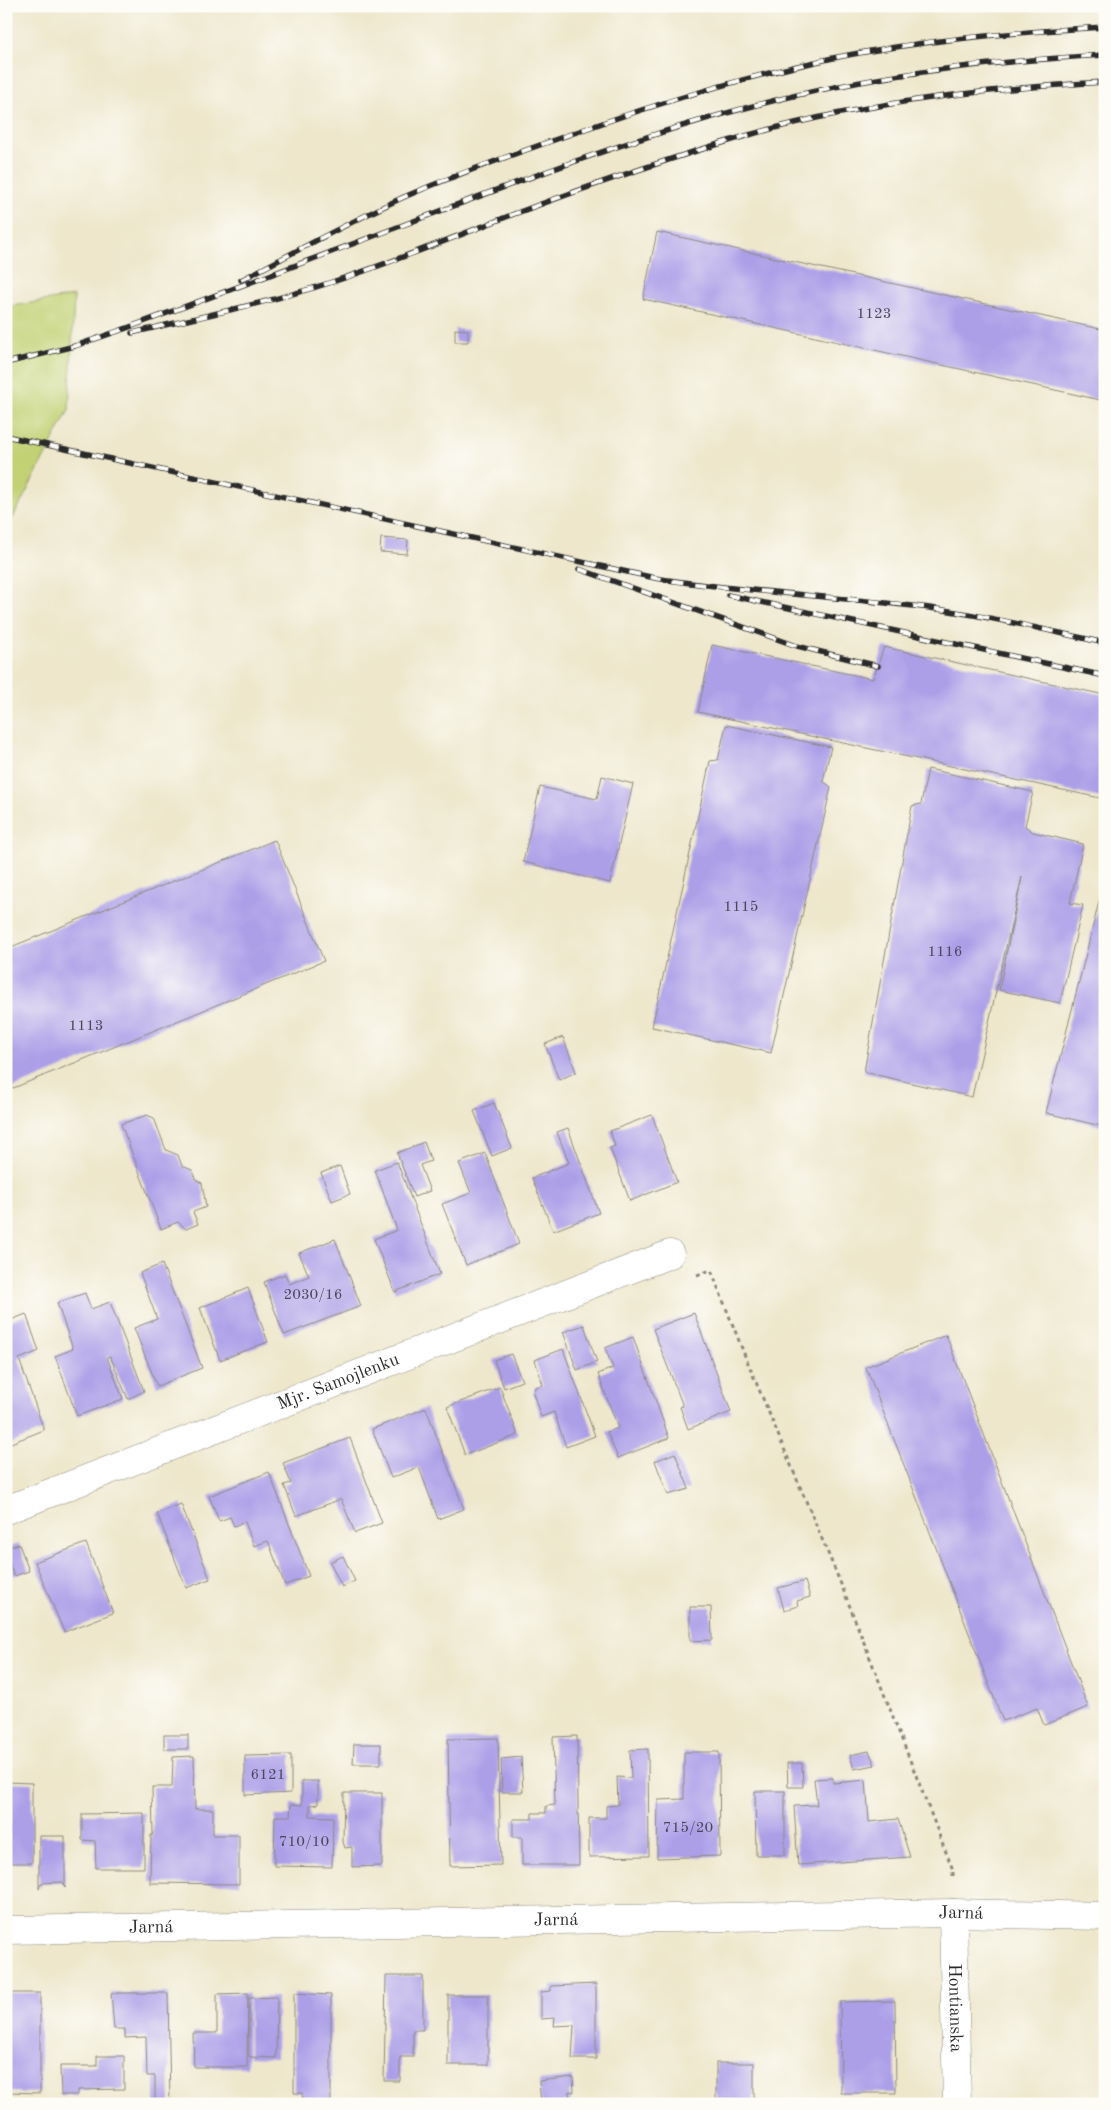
<svg xmlns="http://www.w3.org/2000/svg" width="1111" height="2110" font-family="'Old Standard TT',serif">
  <rect width="100%" height="100%" fill="#fdfcf7"/>
  <filter id="ink" filterUnits="userSpaceOnUse"><feTurbulence type="fractalNoise" baseFrequency=".02" numOctaves="2"/><feDisplacementMap in="SourceGraphic" scale="10" xChannelSelector="R" yChannelSelector="G"/><feConvolveMatrix kernelMatrix="1 2 1 2 8 2 1 2 1" color-interpolation-filters="sRGB"/></filter>
  <filter id="wash" filterUnits="userSpaceOnUse"><feTurbulence type="fractalNoise" baseFrequency=".0096" numOctaves="4" result="noise"/><feDisplacementMap in="SourceGraphic" scale="20" xChannelSelector="R" yChannelSelector="G"/><feGaussianBlur stdDeviation="1.12" result="paint"/><feColorMatrix in="noise" values="0 0 0 0 0 0 0 0 0 0 0 0 0 0 0 0 0 1.4 0 .05"/><feComposite in="paint" operator="in"/></filter>
  <g filter="url(#wash)">
    <rect width="100%" height="100%" fill="#eee7cc"/>
    <path fill="#c1d173" stroke="#767e4f" d="M 74,296 L 69,410 L 6,531 L 6,307 Z"/>
    <g id="blocks">
      <g fill="#ac9fe8">
        <path d="M 657,232 L 1105,330 L 1105,401 L 643,299 Z"/>
        <path d="M 455,329 L 468,330 L 468,342 L 455,342 Z"/>
        <path d="M 381,538 L 408,540 L 407,554 L 380,552 Z"/>
        <path d="M 712,645 L 873,679 L 884,647 L 1105,695 L 1105,799 L 698,712 Z"/>
        <path d="M 726,725 L 831,747 L 823,781 L 831,787 L 771,1053 L 652,1027 L 710,761 L 718,760 Z"/>
        <path d="M 928,769 L 1033,792 L 1025,826 L 1033,832 L 1083,844 L 1070,903 L 1083,905 L 1060,1003 L 999,990 L 1022,877 L 972,1097 L 864,1072 L 912,806 L 921,804 Z"/>
        <path d="M 602,776 L 633,784 L 610,883 L 523,862 L 540,787 L 597,799 Z"/>
        <path d="M 275,840 L 324,961 L 6,1091 L 6,949 Z"/>
        <path d="M 1104,882 L 1105,883 L 1105,1127 L 1046,1113 Z"/>
        <path d="M 563,1037 L 576,1072 L 559,1080 L 545,1044 Z"/>
        <path d="M 494,1103 L 512,1148 L 492,1156 L 474,1111 Z"/>
        <path d="M 147,1115 L 154,1118 L 166,1150 L 178,1155 L 182,1166 L 192,1170 L 196,1180 L 202,1183 L 206,1207 L 193,1212 L 198,1224 L 186,1229 L 178,1222 L 161,1229 L 121,1124 Z"/>
        <path d="M 652,1115 L 677,1182 L 630,1201 L 610,1148 L 615,1146 L 610,1131 Z"/>
        <path d="M 568,1128 L 599,1213 L 553,1231 L 532,1178 L 569,1163 L 557,1132 Z"/>
        <path d="M 424,1142 L 431,1161 L 420,1165 L 430,1191 L 414,1197 L 397,1153 Z"/>
        <path d="M 485,1153 L 519,1244 L 466,1265 L 442,1204 L 471,1193 L 459,1163 Z"/>
        <path d="M 397,1162 L 440,1274 L 395,1292 L 374,1239 L 397,1230 L 375,1170 Z"/>
        <path d="M 340,1166 L 350,1194 L 332,1201 L 321,1173 Z"/>
        <path d="M 335,1239 L 361,1306 L 284,1335 L 264,1282 L 285,1274 L 289,1284 L 309,1276 L 299,1253 Z"/>
        <path d="M 162,1264 L 202,1368 L 157,1386 L 134,1328 L 157,1319 L 140,1273 Z"/>
        <path d="M 248,1288 L 268,1342 L 220,1360 L 200,1308 Z"/>
        <path d="M 85,1293 L 91,1309 L 110,1302 L 144,1391 L 128,1399 L 110,1356 L 107,1357 L 123,1399 L 77,1416 L 55,1356 L 73,1349 L 57,1303 Z"/>
        <path d="M 694,1313 L 731,1412 L 688,1429 L 680,1407 L 683,1406 L 653,1329 Z"/>
        <path d="M 26,1314 L 39,1351 L 19,1359 L 44,1430 L 6,1445 L 6,1331 L 10,1341 L 12,1340 L 6,1322 Z"/>
        <path d="M 584,1325 L 597,1362 L 577,1370 L 563,1332 Z"/>
        <path d="M 946,1335 L 1088,1707 L 1044,1725 L 1037,1708 L 1003,1721 L 866,1367 Z"/>
        <path d="M 633,1337 L 669,1438 L 618,1458 L 607,1432 L 618,1428 L 598,1374 L 613,1368 L 605,1348 Z"/>
        <path d="M 563,1349 L 595,1436 L 566,1447 L 554,1412 L 541,1417 L 533,1393 L 535,1387 L 543,1385 L 535,1360 Z"/>
        <path d="M 511,1354 L 522,1381 L 504,1388 L 494,1360 Z"/>
        <path d="M 500,1387 L 518,1435 L 465,1455 L 447,1407 Z"/>
        <path d="M 426,1408 L 464,1509 L 438,1519 L 419,1467 L 391,1478 L 372,1429 Z"/>
        <path d="M 350,1438 L 382,1523 L 355,1533 L 341,1499 L 296,1516 L 284,1485 L 291,1483 L 283,1463 Z"/>
        <path d="M 675,1453 L 689,1489 L 668,1495 L 655,1461 Z"/>
        <path d="M 269,1472 L 309,1576 L 285,1585 L 268,1541 L 254,1546 L 245,1522 L 234,1526 L 230,1517 L 219,1521 L 209,1496 Z"/>
        <path d="M 181,1504 L 210,1579 L 186,1588 L 157,1513 Z"/>
        <path d="M 86,1543 L 113,1613 L 64,1632 L 35,1562 Z"/>
        <path d="M 19,1544 L 29,1571 L 14,1576 L 6,1556 L 6,1548 Z"/>
        <path d="M 343,1556 L 355,1581 L 342,1587 L 330,1562 Z"/>
        <path d="M 805,1581 L 810,1597 L 797,1601 L 798,1606 L 784,1610 L 778,1588 Z"/>
        <path d="M 690,1607 L 711,1607 L 712,1640 L 690,1641 Z"/>
        <rect x="164" y="1735" width="24" height="14"/>
        <path d="M 577,1736 L 579,1865 L 522,1865 L 522,1837 L 513,1837 L 513,1819 L 532,1819 L 532,1813 L 546,1813 L 546,1806 L 555,1805 L 553,1737 Z"/>
        <path d="M 498,1738 L 501,1865 L 450,1866 L 448,1739 Z"/>
        <path d="M 354,1744 L 381,1744 L 381,1764 L 353,1764 Z"/>
        <path d="M 648,1749 L 649,1856 L 589,1857 L 589,1818 L 606,1818 L 606,1806 L 618,1805 L 617,1777 L 631,1778 L 630,1750 Z"/>
        <path d="M 869,1751 L 875,1765 L 854,1769 L 850,1755 Z"/>
        <path d="M 684,1752 L 719,1752 L 720,1856 L 657,1858 L 658,1800 L 684,1799 Z"/>
        <path d="M 291,1755 L 291,1793 L 245,1795 L 245,1756 Z"/>
        <path d="M 194,1756 L 195,1809 L 213,1809 L 213,1835 L 239,1835 L 239,1884 L 150,1883 L 151,1835 L 153,1835 L 152,1787 L 172,1787 L 173,1757 Z"/>
        <path d="M 521,1757 L 523,1792 L 502,1792 L 501,1759 Z"/>
        <path d="M 787,1763 L 802,1763 L 803,1787 L 788,1787 Z"/>
        <path d="M 833,1778 L 833,1783 L 866,1780 L 869,1822 L 898,1819 L 910,1857 L 798,1865 L 794,1806 L 817,1805 L 814,1779 Z"/>
        <path d="M 302,1781 L 318,1781 L 318,1804 L 310,1805 L 310,1816 L 333,1817 L 332,1867 L 274,1866 L 275,1816 L 290,1816 L 291,1804 L 302,1805 Z"/>
        <path d="M 6,1782 L 32,1783 L 32,1863 L 6,1863 Z"/>
        <path d="M 755,1791 L 785,1791 L 785,1855 L 756,1855 Z"/>
        <path d="M 344,1793 L 382,1793 L 382,1866 L 352,1867 L 352,1847 L 345,1848 L 343,1842 Z"/>
        <path d="M 144,1813 L 144,1868 L 96,1868 L 95,1841 L 82,1840 L 82,1814 Z"/>
        <path d="M 39,1836 L 65,1836 L 65,1888 L 63,1882 L 41,1883 L 39,1889 Z"/>
        <path d="M 386,1976 L 423,1976 L 423,2030 L 413,2030 L 413,2057 L 400,2057 L 400,2081 L 384,2081 Z"/>
        <path d="M 596,1984 L 596,2059 L 572,2059 L 574,2025 L 554,2026 L 555,2018 L 541,2019 L 541,1992 L 551,1991 L 551,1986 Z"/>
        <path d="M 6,1993 L 40,1993 L 40,2093 L 6,2092 Z"/>
        <path d="M 111,1993 L 168,1993 L 170,2104 L 155,2104 L 155,2076 L 147,2076 L 146,2037 L 125,2038 L 125,2029 L 114,2029 Z"/>
        <path d="M 248,1993 L 247,2067 L 194,2067 L 193,2033 L 217,2033 L 217,1994 Z"/>
        <path d="M 294,1993 L 331,1995 L 331,2104 L 303,2104 L 302,2093 L 294,2093 Z"/>
        <rect x="448" y="1995" width="40" height="70"/>
        <path d="M 277,1997 L 276,2058 L 249,2057 L 249,1998 Z"/>
        <path d="M 895,2001 L 896,2093 L 841,2093 L 840,2002 Z"/>
        <path d="M 97,2056 L 124,2056 L 124,2089 L 78,2090 L 78,2095 L 61,2095 L 60,2066 L 97,2066 Z"/>
        <rect x="716" y="2063" width="38" height="41"/>
        <path d="M 573,2077 L 574,2092 L 569,2091 L 570,2102 L 541,2104 L 539,2081 Z"/>
        <path d="M 810,2101 L 824,2102 L 823,2104 L 810,2104 Z"/>
      </g>
    </g>
  </g>
  <g filter="url(#ink)">
    <use href="#blocks" fill-opacity="0" stroke="#8c897c" stroke-width="1"/>
    <g fill="none" stroke-linecap="round" stroke-linejoin="round">
      <g stroke="#8c897c" stroke-width="29">
        <g id="minor">
          <path id="s1" d="M 6,1510 L 670,1254"/>
          <path id="s2" d="M 953,1913 L 957,2104"/>
          <path id="s3" d="M 6,1930 L 953,1913 L 1105,1916"/>
        </g>
      </g>
      <path stroke="#8c897c" stroke-width="3" stroke-dasharray="4 4" stroke-linecap="butt" d="M 697,1275 L 711,1270 L 745,1356 L 843,1589 L 953,1870 L 953,1879"/>
      <use href="#minor" stroke="#fff" stroke-width="28"/>
      <g stroke="#2b2b2b" stroke-width="5.5">
        <g id="rail">
          <path d="M 241,280 C 295,252 349,222 404,197 C 454,175 506,157 557,139 C 648,106 739,78 833,58 C 922,40 1014,32 1105,27"/>
          <path d="M 132,333 C 198,317 264,304 329,283 C 391,263 452,238 514,214 C 592,185 670,158 749,135 C 865,102 985,89 1105,82"/>
          <path d="M 6,363 L 75,346 L 127,328 C 230,290 332,252 435,213 C 567,163 701,113 840,86 C 928,68 1016,60 1105,55"/>
          <path d="M 6,436 L 655,578 C 749,593 843,596 937,609 C 994,617 1049,631 1105,643"/>
          <path d="M 579,569 L 797,646 L 878,666"/>
          <path d="M 728,595 L 1105,676"/>
        </g>
      </g>
      <use href="#rail" stroke="#fdfcf7" stroke-width="4" stroke-dasharray="11" stroke-linecap="butt"/>
    </g>
  </g>
  <g text-anchor="middle" dominant-baseline="central" stroke-width="5" stroke-linejoin="round" paint-order="stroke">
    <g font-size="15" fill="#4b485a">
      <text x="874" y="314">1123</text>
      <text x="741" y="907">1115</text>
      <text x="945" y="952">1116</text>
      <text x="86" y="1026">1113</text>
      <text x="313" y="1295">2030/16</text>
      <text x="268" y="1775">6121</text>
      <text x="688" y="1828">715/20</text>
      <text x="304" y="1842">710/10</text>
    </g>
    <g font-size="18" fill="#2b2b2b" stroke="#fdfcf7">
      <text stroke="none"><textPath href="#s1" startOffset="356">Mjr. Samojlenku</textPath></text>
      <text stroke="none"><textPath href="#s3" startOffset="955">Jarná</textPath></text>
      <text stroke="none"><textPath href="#s3" startOffset="550">Jarná</textPath></text>
      <text stroke="none"><textPath href="#s3" startOffset="145">Jarná</textPath></text>
      <text stroke="none"><textPath href="#s2" startOffset="95">Hontianska</textPath></text>
    </g>
  </g>
  <rect width="1111" height="2110" fill="none" stroke="#fdfcf7" stroke-width="25"/>
</svg>
